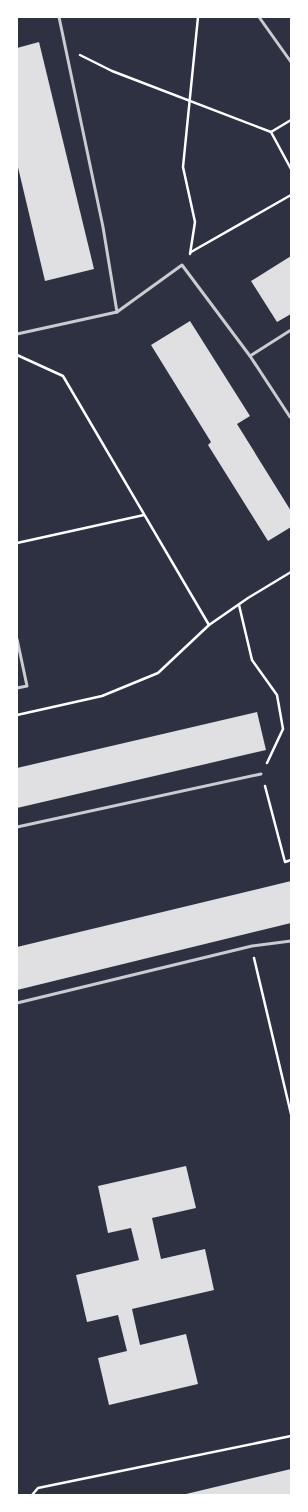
<svg xmlns="http://www.w3.org/2000/svg" width="308" height="1512" font-family="'Nunito Sans',sans-serif">
  <rect width="100%" height="100%" fill="#2d3142"/>
  <g fill="#e0e0e3">
    <path d="M 39,42 L 94,269 L 45,281 L 17,163 L 17,48 Z"/>
    <path d="M 291,256 L 291,314 L 277,322 L 251,281 Z"/>
    <path d="M 190,321 L 250,416 L 237,424 L 291,511 L 291,527 L 268,541 L 208,445 L 211,442 L 151,345 Z"/>
    <path d="M 257,712 L 266,750 L 17,808 L 17,768 Z"/>
    <path d="M 291,881 L 291,923 L 17,990 L 17,947 Z"/>
    <path d="M 186,1166 L 196,1208 L 152,1218 L 161,1259 L 205,1249 L 214,1290 L 132,1309 L 140,1345 L 186,1334 L 198,1384 L 109,1405 L 98,1358 L 127,1351 L 118,1315 L 87,1322 L 76,1275 L 139,1260 L 131,1228 L 108,1233 L 98,1186 Z"/>
    <path d="M 291,1469 L 291,1495 L 186,1495 L 186,1494 Z"/>
  </g>
  <g fill="none" stroke-linecap="round" stroke-linejoin="round">
    <g stroke="#fff" stroke-width="2.5">
      <path d="M 80,55 L 112,71 L 271,132 L 291,169"/>
      <path d="M 271,132 L 291,120"/>
      <path d="M 191,252 L 291,195"/>
      <path d="M 190,254 L 195,222 L 183,167 L 198,17"/>
      <path d="M 17,355 L 63,376 L 209,625"/>
      <path d="M 17,543 L 144,515"/>
      <path d="M 239,605 L 252,660 L 277,695 L 283,729 L 267,763"/>
      <path d="M 17,715 L 102,696 L 158,673 L 209,625 L 248,598 L 291,572"/>
      <path d="M 265,786 L 285,862 L 291,860"/>
      <path d="M 254,958 L 291,1114"/>
      <path d="M 32,1495 L 38,1488 L 291,1436"/>
    </g>
    <g stroke="#caccd0" stroke-width="3">
      <path d="M 59,17 L 103,227 L 117,312"/>
      <path d="M 259,17 L 291,62"/>
      <path d="M 291,330 L 250,356 L 290,417 L 291,416"/>
      <path d="M 17,334 L 117,312 L 182,265 L 250,356"/>
      <path d="M 17,639 L 27,686 L 17,688"/>
      <path d="M 17,827 L 261,774"/>
      <path d="M 17,1003 L 252,946 L 291,941"/>
    </g>
  </g>
  <rect width="308" height="1512" fill="none" stroke="#ffffff" stroke-width="36"/>
</svg>
